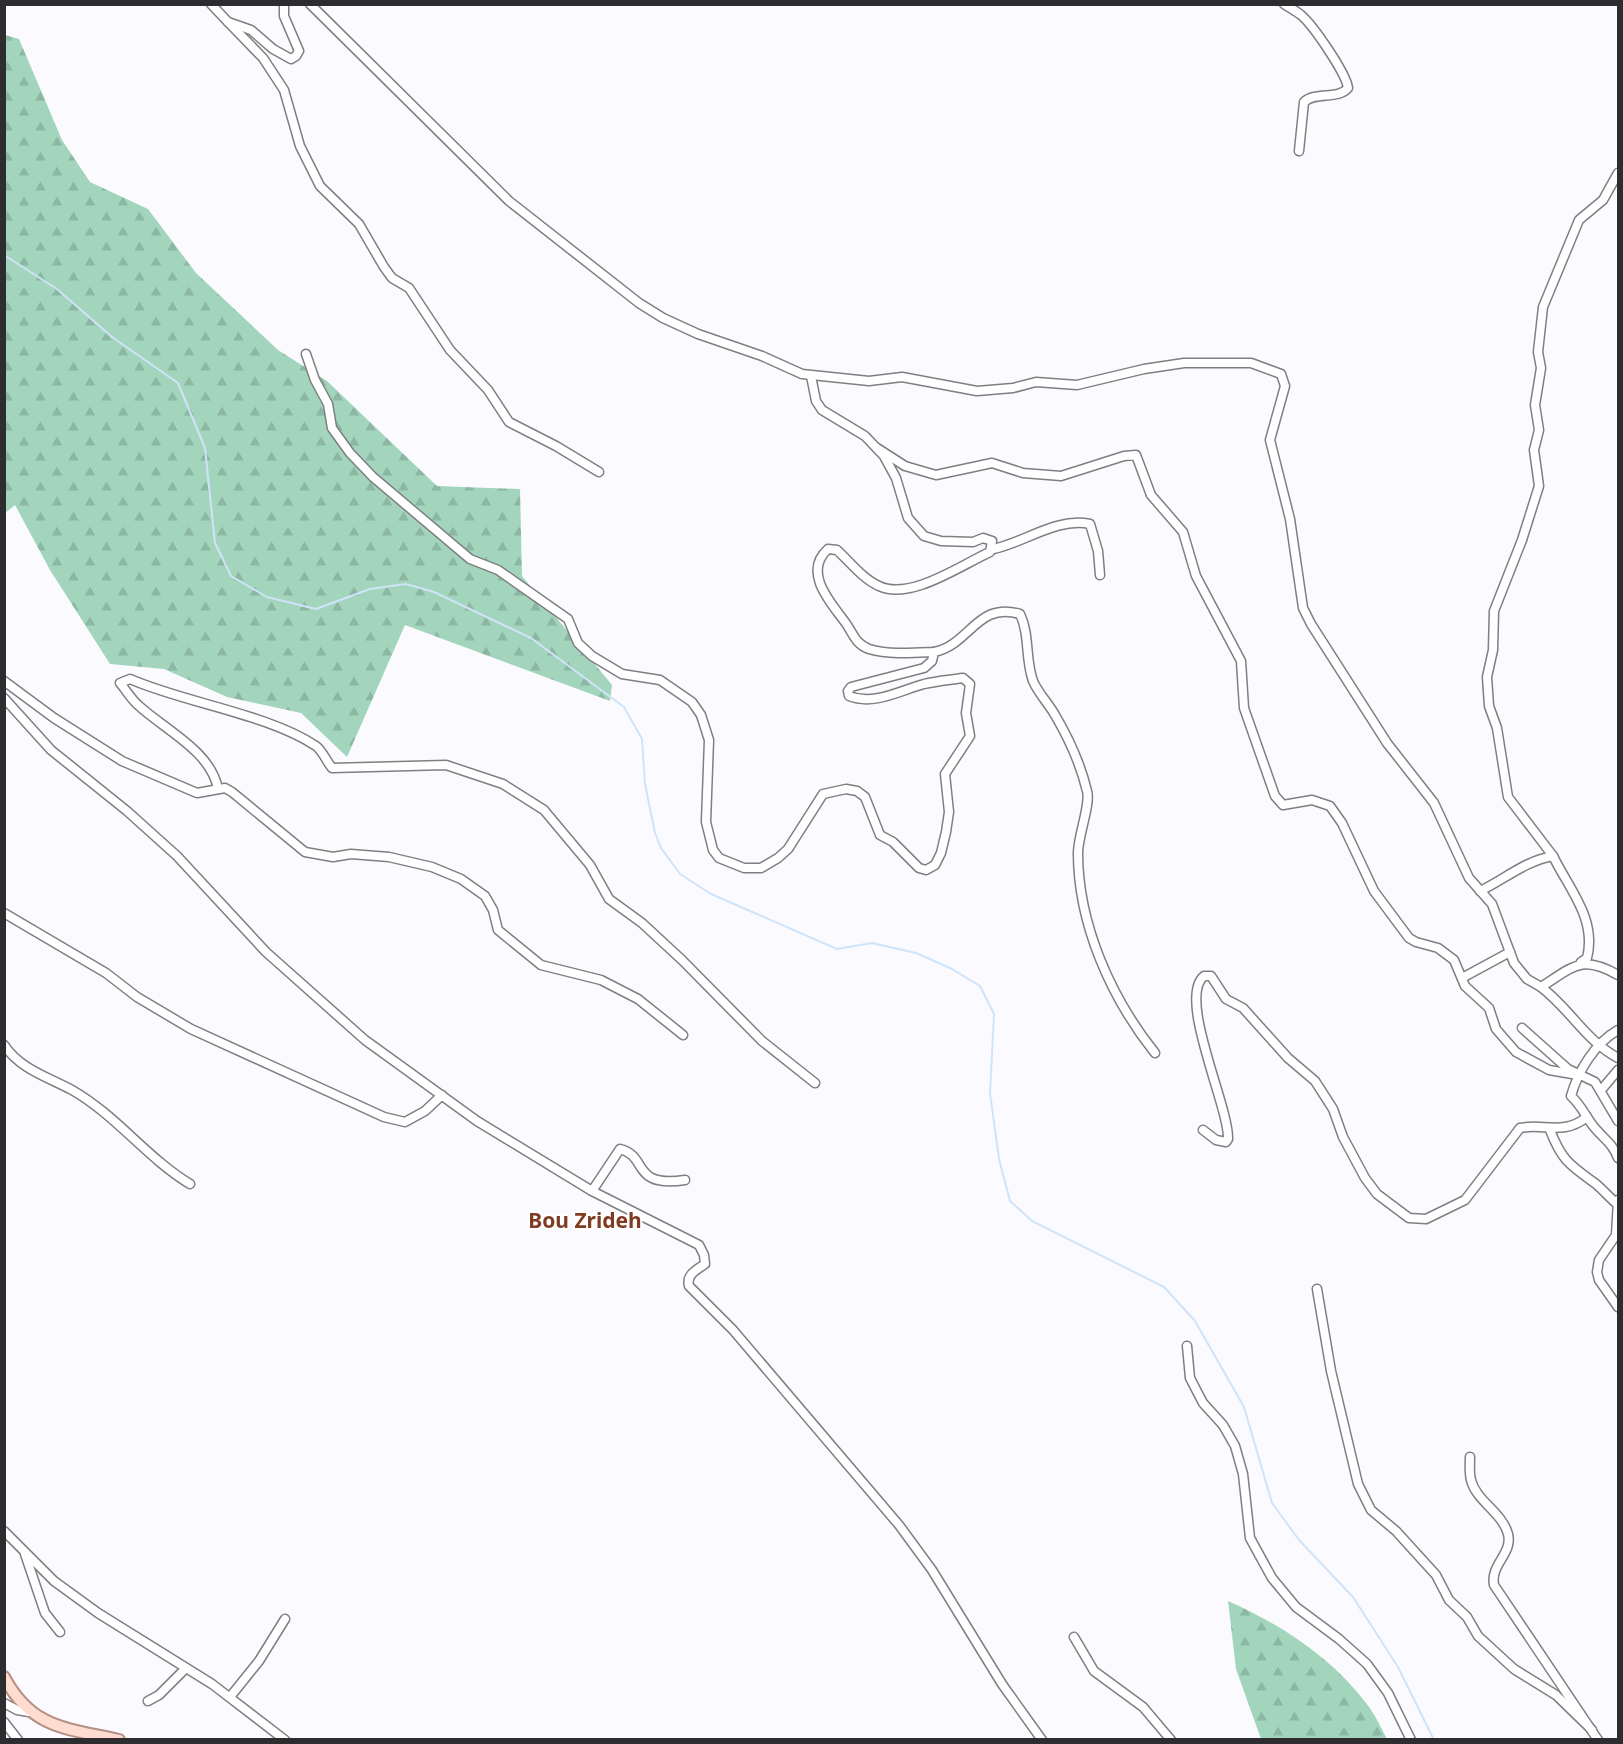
<svg xmlns="http://www.w3.org/2000/svg" width="1623" height="1744" font-family="'Noto Sans',sans-serif">
  <defs>
    <pattern id="forest-firs" width="22" height="20" patternUnits="userSpaceOnUse" patternTransform="scale(1.5)"><rect width="22" height="20" fill="#a2d5bc"/><path d="M5 1l3.5 6h-7zM16 11l3.5 6h-7z" fill="#8cb7a2"/></pattern>
  </defs>
  <rect width="100%" height="100%" fill="#fbfbff"/>
  <g fill="url(#forest-firs)">
    <path d="M 5,35 L 19,39 L 62,140 L 90,182 L 148,209 L 196,273 L 278,350 L 327,381 L 437,486 L 520,489 L 522,576 L 612,685 L 610,701 L 405,625 L 347,757 L 301,713 L 227,697 L 164,669 L 110,664 L 50,570 L 15,505 L 5,513 Z"/>
    <path d="M 1228,1601 C 1280,1624 1331,1657 1366,1703 C 1375,1714 1381,1728 1387,1739 L 1261,1739 L 1236,1669 Z"/>
  </g>
  <g fill="none" stroke-linecap="round" stroke-linejoin="round">
    <path stroke="#cfe3f9" stroke-width="2" d="M 4,255 L 57,289 L 112,337 L 178,383 L 205,448 L 215,543 L 231,576 L 267,597 L 316,609 L 370,589 L 406,584 L 434,592 L 531,638 L 624,707 L 642,739 L 645,784 L 655,833 L 661,848 L 680,874 L 711,894 L 837,949 L 872,943 L 916,953 L 952,969 L 980,986 L 994,1014 L 990,1093 L 999,1159 L 1010,1201 L 1032,1221 L 1164,1287 L 1195,1321 L 1244,1407 L 1272,1503 L 1299,1540 L 1353,1597 L 1398,1667 L 1434,1740"/>
    <g stroke="#7f7f83" stroke-width="11">
      <g id="minor">
        <path d="M 211,4 L 228,22 L 251,30 L 273,49 L 291,59 L 296,56 L 299,51 L 284,16 L 284,4"/>
        <path d="M 310,4 L 509,201 L 639,303 L 663,318 L 698,334 L 762,356 L 802,374 L 869,381 L 902,377 L 977,391 L 1013,388 L 1036,382 L 1077,385 L 1144,369 L 1184,363 L 1251,363 L 1281,374 L 1285,386 L 1270,440 L 1290,519 L 1303,608 L 1311,624 L 1387,743 L 1434,803 L 1469,878 L 1492,904 L 1514,963 L 1527,979 L 1541,987 C 1573,967 1581,954 1618,975"/>
        <path d="M 1284,4 C 1290,8 1296,11 1301,15 C 1313,25 1346,73 1348,88 C 1338,100 1316,91 1304,102 L 1299,151"/>
        <path d="M 228,22 L 263,58 L 284,90 L 300,146 L 320,186 L 359,224 L 384,267 L 392,278 L 409,288 L 450,350 L 488,390 L 509,422 L 556,446 L 599,472"/>
        <path d="M 306,354 L 315,380 L 328,404 L 332,428 L 350,453 L 373,477 L 470,559 L 498,570 L 568,619 L 578,643 L 592,656 L 622,674 L 660,680 L 692,702 L 701,715 L 709,740 L 706,822 L 713,850 L 719,858 L 744,868 L 761,868 L 778,858 L 788,849 L 823,794 L 846,789 L 857,791 L 865,797 L 880,835 L 893,842 L 919,868 L 926,870 L 935,865 L 941,853 L 946,832 L 949,812 L 945,774 L 970,736 L 966,713 L 970,684 L 963,678 C 950,680 937,681 924,684 C 901,690 874,706 849,696 L 848,691 L 851,687 L 924,668 L 932,661 L 934,652 C 970,645 977,601 1020,614 C 1030,635 1025,659 1033,681 C 1038,693 1049,704 1055,715 C 1068,737 1081,766 1087,791 C 1091,804 1078,835 1078,853 C 1078,924 1111,998 1155,1053"/>
        <path d="M 811,376 L 816,401 L 822,410 L 865,436 L 884,456 L 896,478 L 908,518 L 924,536 L 941,541 L 973,542 L 983,538 L 992,541 L 990,552 C 961,565 910,601 879,586 C 863,579 850,562 837,550 L 828,549 C 802,572 831,603 845,622 C 853,633 855,644 869,649 C 890,655 913,653 934,652"/>
        <path d="M 877,448 L 905,466 L 936,475 L 992,463 L 1023,473 L 1061,476 L 1124,456 L 1136,455 L 1151,495 L 1183,532 L 1196,576 L 1241,661 L 1244,708 L 1275,796 L 1283,805 L 1312,800 L 1330,806 L 1342,823 L 1374,891 L 1409,938 L 1416,942 L 1438,948 L 1454,960 L 1465,986 L 1489,1008 L 1496,1029 L 1516,1052 L 1549,1070 L 1578,1075"/>
        <path d="M 993,549 C 1024,543 1056,517 1090,524 L 1098,551 L 1100,575"/>
        <path d="M 4,681 L 54,718 L 122,761 L 197,793 L 225,788 L 232,792 L 305,852 L 333,857 L 351,854 L 389,857 L 432,867 L 461,879 L 485,896 L 493,910 L 498,930 L 541,965 L 601,980 L 638,999 L 683,1035"/>
        <path d="M 4,698 L 51,750 L 127,811 L 177,856 L 266,952 L 365,1040 L 477,1121 L 592,1191 L 699,1245 L 704,1255 L 705,1264 C 696,1270 686,1275 689,1286 L 733,1330 L 899,1525 L 932,1570 L 1002,1684 L 1042,1740"/>
        <path d="M 218,789 C 211,751 165,730 138,705 C 131,699 126,690 120,683 L 130,679 C 185,703 268,714 316,746 C 322,750 327,762 332,768 L 446,765 L 503,784 L 544,810 L 590,865 L 609,899 L 642,923 L 682,960 L 762,1041 L 815,1083"/>
        <path d="M 1553,856 L 1508,797 L 1497,728 L 1489,706 L 1487,677 L 1493,650 L 1494,611 L 1522,540 L 1539,486 L 1534,450 L 1539,430 L 1535,405 L 1541,368 L 1538,352 L 1543,307 L 1579,220 L 1603,200 L 1618,173"/>
        <path d="M 1480,891 C 1505,879 1525,861 1553,856 C 1569,889 1597,919 1587,958 L 1581,962"/>
        <path d="M 4,913 L 106,973 L 137,997 L 191,1029 L 384,1117 L 405,1122 L 425,1111 L 442,1095"/>
        <path d="M 1462,978 L 1510,952"/>
        <path d="M 1541,987 C 1570,1009 1586,1041 1618,1058"/>
        <path d="M 1522,1028 L 1568,1069 L 1595,1082 L 1618,1121"/>
        <path d="M 1618,1030 C 1595,1043 1578,1071 1571,1096 C 1582,1106 1585,1116 1594,1127 C 1604,1139 1613,1144 1618,1158"/>
        <path d="M 4,1045 C 20,1069 48,1077 72,1090 C 116,1115 147,1158 190,1184"/>
        <path d="M 1602,1089 L 1618,1070"/>
        <path d="M 1203,1130 L 1216,1140 L 1226,1142 L 1228,1139 C 1229,1106 1177,998 1204,976 L 1211,976 L 1226,999 L 1243,1008 L 1288,1058 L 1315,1081 L 1333,1109 L 1343,1137 L 1365,1178 L 1377,1194 L 1409,1218 L 1426,1219 L 1465,1200 L 1520,1128 C 1544,1123 1563,1136 1587,1117"/>
        <path d="M 1550,1130 C 1562,1161 1570,1165 1596,1184 C 1603,1190 1610,1198 1617,1204"/>
        <path d="M 592,1191 L 620,1149 C 649,1156 630,1188 685,1180"/>
        <path d="M 1618,1200 L 1616,1235 L 1599,1260 L 1597,1272 L 1599,1280 L 1618,1307"/>
        <path d="M 1317,1289 L 1331,1371 L 1358,1484 L 1371,1510 L 1396,1531 L 1436,1575 L 1449,1600 L 1467,1617 L 1478,1636 L 1514,1669 L 1556,1695 L 1592,1730"/>
        <path d="M 1187,1346 L 1190,1378 L 1203,1403 L 1223,1425 L 1235,1446 L 1243,1474 L 1250,1538 L 1272,1578 L 1296,1607 L 1339,1639 L 1367,1664 L 1388,1693 L 1411,1740"/>
        <path d="M 1470,1457 C 1470,1464 1469,1473 1471,1480 C 1476,1501 1502,1512 1508,1534 C 1513,1554 1490,1564 1494,1585 L 1598,1740"/>
        <path d="M 4,1531 L 54,1581 L 98,1613 L 212,1684 L 285,1740"/>
        <path d="M 25,1554 L 45,1613 L 60,1632"/>
        <path d="M 1074,1637 L 1094,1671 L 1143,1707 L 1171,1740"/>
        <path d="M 230,1697 L 259,1661 L 285,1619"/>
        <path d="M 148,1701 L 159,1695 L 185,1669"/>
        <path d="M 4,1703 L 17,1710 L 29,1712"/>
        <path d="M 4,1722 L 18,1740"/>
      </g>
    </g>
    <g stroke="#b48f84" stroke-width="14">
      <path id="major" d="M 4,1677 C 32,1729 66,1728 119,1740"/>
    </g>
    <use href="#minor" stroke="#fff" stroke-width="8"/>
    <use href="#major" stroke="#fedcd0" stroke-width="10"/>
  </g>
  <g text-anchor="middle" dominant-baseline="central" stroke-width="4.5" stroke-linejoin="round" paint-order="stroke">
    <g font-size="21" font-weight="bold" fill="#7f3c23" stroke="#fff">
      <text x="585" y="1220">Bou Zrideh</text>
    </g>
  </g>
  <rect width="1623" height="1744" fill="none" stroke="#2d2d2f" stroke-width="12"/>
</svg>
